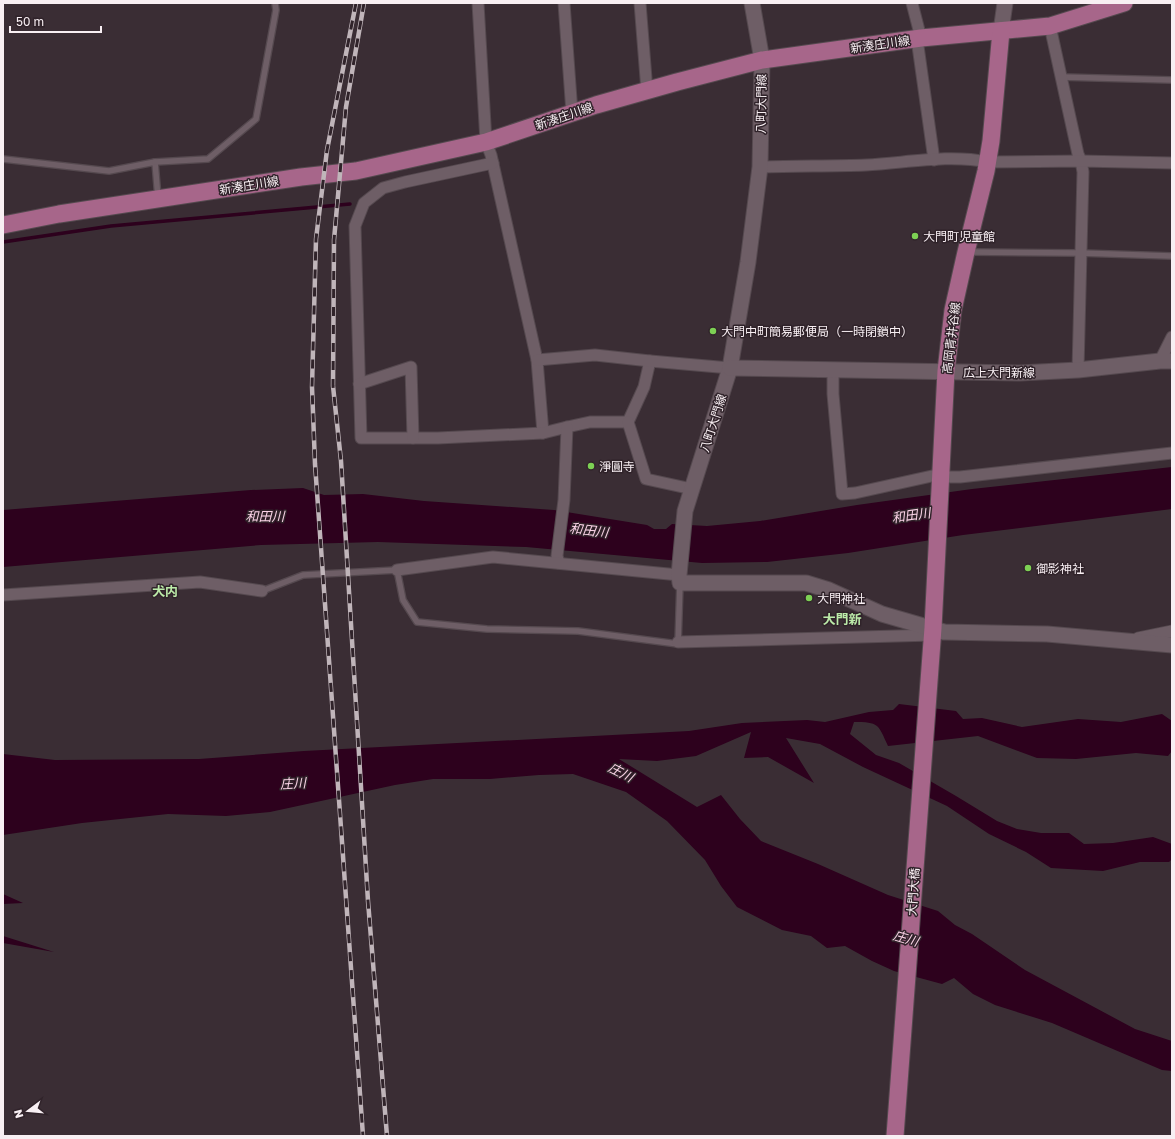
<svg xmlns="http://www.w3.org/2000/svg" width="1175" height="1139" font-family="'Golos Text','Noto Sans JP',sans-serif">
  <rect width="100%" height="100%" fill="#3a2d34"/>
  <g fill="#2d011d">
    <path d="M 1172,467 L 1172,509 L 963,535 L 848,553 L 767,562 L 702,563 L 526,547 L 378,542 L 261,545 L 3,567 L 3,510 L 251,490 L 303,488 L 324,495 L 363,494 L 424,501 L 554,510 L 647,525 L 654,529 L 666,529 L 672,524 L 707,526 L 760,521 L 857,505 L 972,489 Z"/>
    <path d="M 899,704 L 956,711 L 963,719 L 982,718 L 1022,727 L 1078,719 L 1121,722 L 1162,714 L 1172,721 L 1172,751 L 1168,756 L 1136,753 L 1076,759 L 1037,758 L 978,736 L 888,746 C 878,724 879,722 854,722 L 850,734 L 876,755 L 899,763 L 956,796 L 997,821 L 1017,829 L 1041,833 L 1069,833 L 1084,844 L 1113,843 L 1153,837 L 1172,844 L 1172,859 L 1169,862 L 1140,862 L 1103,871 L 1051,868 L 1026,852 L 989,834 L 947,806 L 863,767 L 820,744 L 786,738 L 814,783 L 768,757 L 744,758 L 751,732 L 696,756 L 657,761 L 619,759 L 697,807 L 721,795 L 740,819 L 761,841 L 818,864 L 888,895 L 938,911 L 955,925 L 972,934 L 1025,970 L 1135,1029 L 1172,1041 L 1172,1071 L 1162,1070 L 1052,1023 L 995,1005 L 973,994 L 954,978 L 942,984 L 894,971 L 872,961 L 845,946 L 827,948 L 811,936 L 782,930 L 737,907 L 721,886 L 705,860 L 667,821 L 626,792 L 573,774 L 539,775 L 490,779 L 433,779 L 395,785 L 270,812 L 226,816 L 168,814 L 82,823 L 3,835 L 3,754 L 55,760 L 199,759 L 304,751 L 689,731 L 742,723 L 807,720 L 825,722 L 869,712 L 893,710 Z"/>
    <path d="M 3,894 L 23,903 L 3,904 Z"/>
    <path d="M 3,936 L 54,952 L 3,943 Z"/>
  </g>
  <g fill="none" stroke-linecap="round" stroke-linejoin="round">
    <path stroke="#2d011d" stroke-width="3.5" d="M 3,242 L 111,226 L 350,204"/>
    <g stroke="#55494f" stroke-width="8">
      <g id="lane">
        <path d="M 1061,77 L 1172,80"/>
        <path d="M 3,159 L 109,171 L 155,162 L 158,198"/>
        <path d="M 155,162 L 208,159 L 256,119 L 276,10 L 275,3"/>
        <path d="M 968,252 L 1080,253 L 1172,256"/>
        <path d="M 262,591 L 303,575 L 397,570 L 403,600 L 417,622 L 487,629 L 578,631 L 678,644 L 680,583"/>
      </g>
    </g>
    <g stroke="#55494f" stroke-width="13">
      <g id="street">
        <path d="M 478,3 L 486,142 L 491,155 L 537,360 L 543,433"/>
        <path d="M 564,3 L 572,113"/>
        <path d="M 640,3 L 647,91"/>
        <path d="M 912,3 L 921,38"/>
        <path d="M 1050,26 L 1078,154 L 1081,161 L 1083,172 L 1078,370"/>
        <path d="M 917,39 L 934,160"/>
        <path d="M 493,163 L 405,182 L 383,188 L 364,203 L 355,226 L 361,438 L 438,438 L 543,433 L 567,427 L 590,422 L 628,422 L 644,387 L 650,361"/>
        <path d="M 760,167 C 795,166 831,166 866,165 C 906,163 948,154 988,162 L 1081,161 L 1172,163"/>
        <path d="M 537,360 L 595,355 L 650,361 L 730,368"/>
        <path d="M 1160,361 L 1172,337"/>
        <path d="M 833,370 L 833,394 L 842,494 L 855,493 L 941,474"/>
        <path d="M 359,384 L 411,367 L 413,438"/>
        <path d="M 628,422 L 646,479 L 692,489"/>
        <path d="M 941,477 L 960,477 L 1172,453"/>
        <path d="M 559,563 L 557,556 L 564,500 L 567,427"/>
        <path d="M 397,570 L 493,557 L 679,575"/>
        <path d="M 3,595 L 200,582 L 262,591"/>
        <path d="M 1138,638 L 1172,631"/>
        <path d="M 678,642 L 933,635"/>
      </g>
    </g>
    <g stroke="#55494f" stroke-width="17">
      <g id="secondary">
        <path d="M 752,3 L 762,60 L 760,167 L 748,262 L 730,368 L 685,511 L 679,575 L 680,583 L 806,583 L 829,590 L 882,614 L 944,632 L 1047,634 L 1172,645"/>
        <path d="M 1001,31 L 1005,3"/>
        <path d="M 730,368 L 1020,373 L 1078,370 L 1160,361 L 1172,361"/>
      </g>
    </g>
    <g stroke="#55494f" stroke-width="19">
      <g id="primary">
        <path d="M 3,225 L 59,214 L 301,177 L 356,171 L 486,142 L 596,105 L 677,82 L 762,60 L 921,38 L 1050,26 L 1124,3"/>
        <path d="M 895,1136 L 933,628 L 946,371 L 953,310 L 966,252 L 986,171 L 991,141 L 1001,31"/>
      </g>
    </g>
    <use href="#lane" stroke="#6e5e66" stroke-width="5.5"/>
    <use href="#street" stroke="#6e5e66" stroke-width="11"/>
    <use href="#secondary" stroke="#6e5e66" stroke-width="15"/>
    <use href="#primary" stroke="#a7668a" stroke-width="17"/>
    <g stroke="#c0b5ba" stroke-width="4.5">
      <g id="rail">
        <path d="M 356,3 L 327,150 L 316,239 L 312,387 L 315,464 L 363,1136"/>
        <path d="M 364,3 L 346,107 L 334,240 L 333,386 L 341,461 L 368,901 L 387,1136"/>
      </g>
    </g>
    <use href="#rail" stroke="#30232a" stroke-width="3" stroke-dasharray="9" stroke-linecap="butt"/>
  </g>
  <g fill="#7dd154" stroke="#30232a" stroke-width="1.5">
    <circle cx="915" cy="236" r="4"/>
    <circle cx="713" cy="331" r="4"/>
    <circle cx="591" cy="466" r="4"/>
    <circle cx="1028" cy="568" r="4"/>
    <circle cx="809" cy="598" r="4"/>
  </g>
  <g text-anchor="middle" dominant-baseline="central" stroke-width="3" stroke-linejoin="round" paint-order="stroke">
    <g font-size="12" fill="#f8eff3" stroke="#30232a">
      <text transform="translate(880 44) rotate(-8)">新湊庄川線</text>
      <text transform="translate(761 104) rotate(-89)">八町大門線</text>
      <text transform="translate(564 116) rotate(-19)">新湊庄川線</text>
      <text transform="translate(249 185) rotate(-9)">新湊庄川線</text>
      <text transform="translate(951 338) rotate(-83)">高岡青井谷線</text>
      <text x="999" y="372">広上大門新線</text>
      <text transform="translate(713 423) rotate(-72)">八町大門線</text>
      <text transform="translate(913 892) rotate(-86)">大門大橋</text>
    </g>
    <g font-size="12" fill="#f8eff3" stroke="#30232a" text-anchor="start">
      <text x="923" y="236">大門町児童館</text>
      <text x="721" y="331">大門中町簡易郵便局（一時閉鎖中）</text>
      <text x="599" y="466">淨圓寺</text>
      <text x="1036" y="568">御影神社</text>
      <text x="817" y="598">大門神社</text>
    </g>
    <g font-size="13" font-style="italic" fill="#fbd3e7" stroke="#30232a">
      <text transform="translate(911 515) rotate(-8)">和田川</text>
      <text x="265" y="516">和田川</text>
      <text transform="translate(589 530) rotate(7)">和田川</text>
      <text transform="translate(621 772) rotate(27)">庄川</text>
      <text transform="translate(293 783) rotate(-3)">庄川</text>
      <text transform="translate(906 938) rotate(16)">庄川</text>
    </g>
    <g font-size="13" font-weight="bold" fill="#bceba9" stroke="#30232a">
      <text x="165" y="591">犬内</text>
      <text x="842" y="619">大門新</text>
    </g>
  </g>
  <rect width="1175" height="1139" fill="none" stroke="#f8eff3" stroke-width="8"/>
  <g transform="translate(28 1111) rotate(254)" stroke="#30232a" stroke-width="3" paint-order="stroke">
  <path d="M0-3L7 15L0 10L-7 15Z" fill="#f8eff3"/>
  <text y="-6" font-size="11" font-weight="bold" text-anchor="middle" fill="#f8eff3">N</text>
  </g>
  <path d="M10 26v6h91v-6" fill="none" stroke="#f8eff3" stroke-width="2"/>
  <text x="16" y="26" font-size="12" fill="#f8eff3" stroke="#30232a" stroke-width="3" paint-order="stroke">50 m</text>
</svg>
